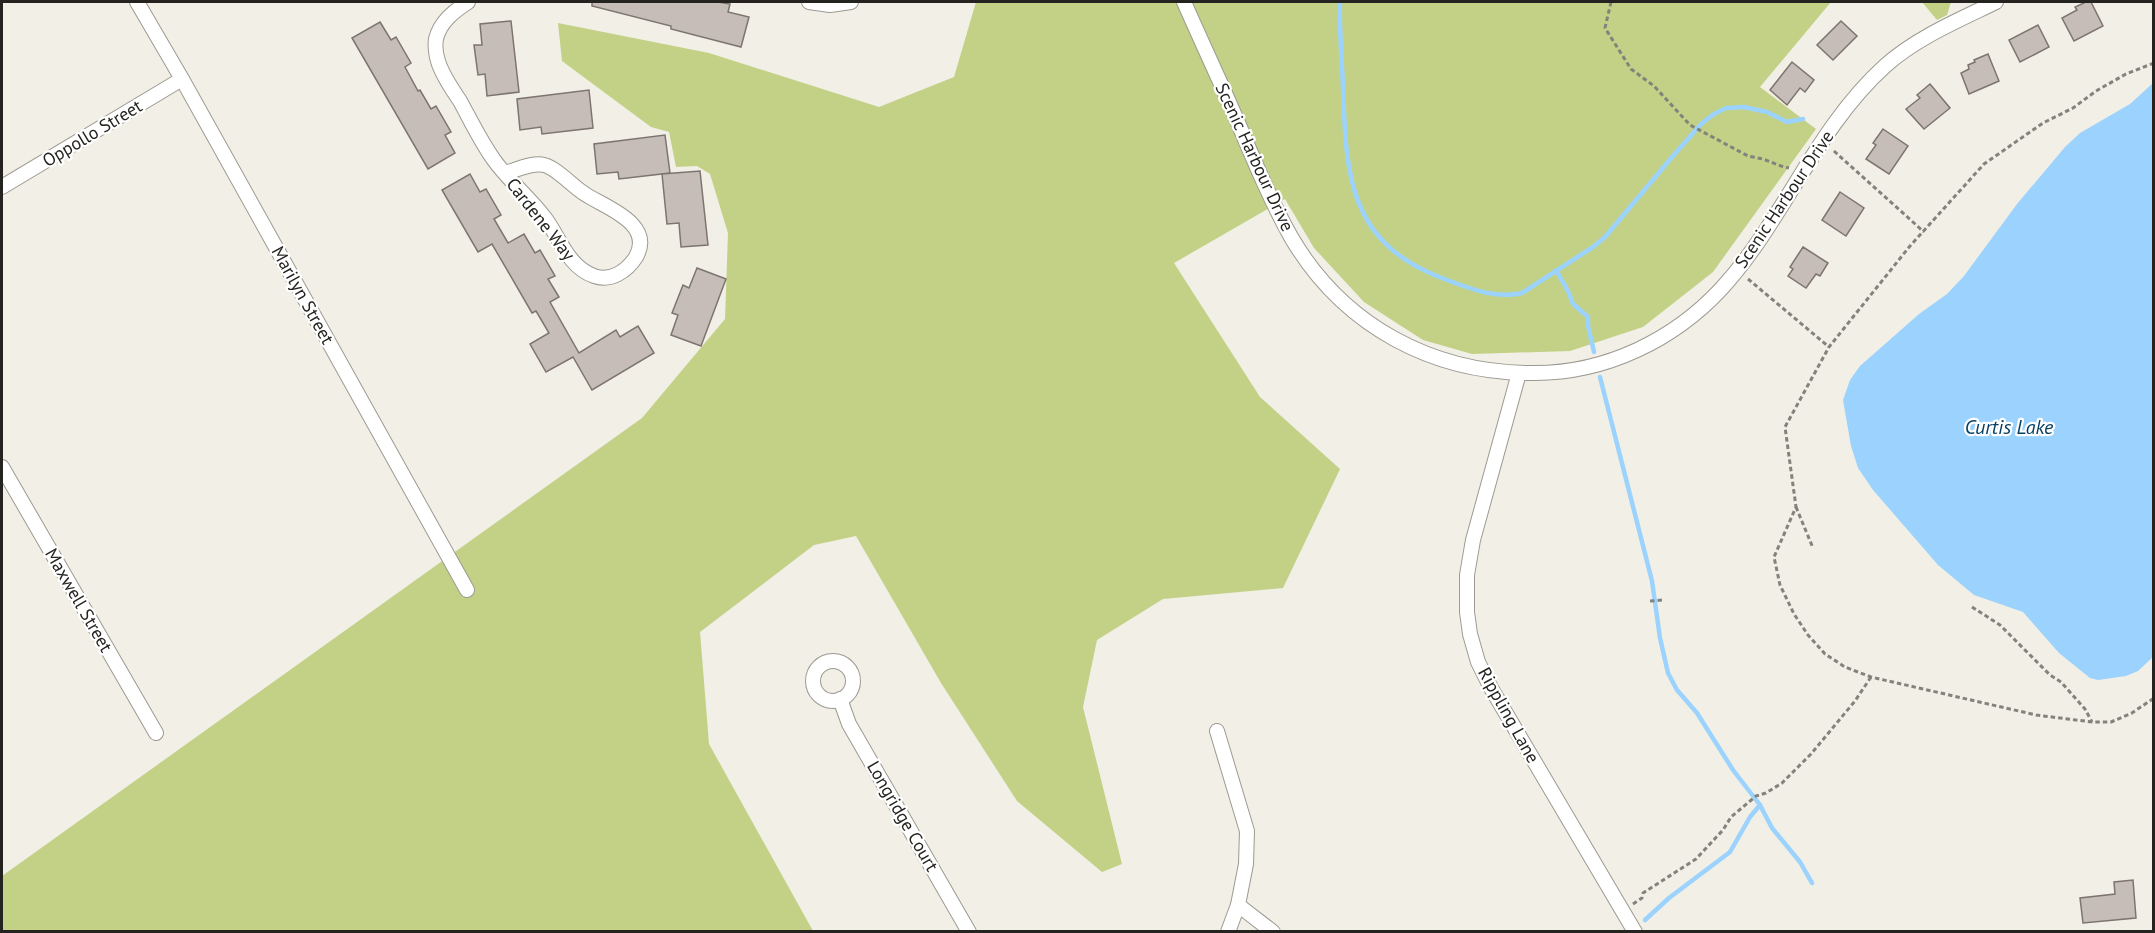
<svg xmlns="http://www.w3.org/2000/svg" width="2155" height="933" font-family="'PT Sans',sans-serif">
  <rect width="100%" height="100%" fill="#f1efe6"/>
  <g fill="#c3d186">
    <path d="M 976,2 L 1831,2 L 1760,87 L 1816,129 L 1713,272 L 1643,327 L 1570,351 L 1472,354 L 1423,340 L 1364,302 L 1314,248 L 1285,199 L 1174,263 L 1260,397 L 1340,469 L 1283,588 L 1163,599 L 1097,640 L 1083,707 L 1122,864 L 1102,872 L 1017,801 L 941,683 L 856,536 L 814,545 L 700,632 L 709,744 L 813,931 L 2,931 L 2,876 L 642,418 L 725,319 L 728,233 L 710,174 L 697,166 L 676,167 L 669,132 L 651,127 L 562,61 L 558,23 L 709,53 L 879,107 L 954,77 Z"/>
    <path d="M 1922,2 L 1951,2 L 1947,15 L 1937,20 Z"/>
  </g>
  <path fill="#9bd3fe" d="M 2153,83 L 2153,657 L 2138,671 L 2126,676 L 2098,680 L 2090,678 L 2059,653 L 2023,612 L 1974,595 L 1938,565 L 1873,490 L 1858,468 L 1851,446 L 1843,400 L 1850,380 L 1860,366 L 1919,314 L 1947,294 L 1964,276 L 2017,204 L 2065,147 L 2080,133 L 2130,104 Z"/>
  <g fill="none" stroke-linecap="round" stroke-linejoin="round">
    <g stroke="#9bd3fe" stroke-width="4.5">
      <path d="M 1340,2 C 1339,30 1342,59 1343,88 C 1346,180 1350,245 1447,280 C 1471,289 1496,299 1522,293 L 1593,247 L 1605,237 L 1672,157 L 1702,123 L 1714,114 L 1726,108 L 1744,107 L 1767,112 L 1787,122 L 1803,119"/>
      <path d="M 1556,270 L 1568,291 L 1573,304 L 1588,317 L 1588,326 L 1594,352"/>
      <path d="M 1600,377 L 1652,581 L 1660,638 L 1668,673 L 1677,690 L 1697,713 L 1733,770 L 1760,805 L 1772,828 L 1800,862 L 1812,883"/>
      <path d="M 1645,920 L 1669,898 L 1730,852 L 1750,817 L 1760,805"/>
    </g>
  </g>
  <g fill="#c6bdb8" stroke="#7d7470" stroke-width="1.5">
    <path d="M 592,2 L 718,2 L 730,4 L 728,12 L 749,17 L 741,47 L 671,29 L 671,26 L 592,6 Z"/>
    <path d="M 2086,2 L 2091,2 L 2103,26 L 2074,41 L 2062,18 L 2077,10 L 2075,7 Z"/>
    <path d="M 511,21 L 519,92 L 487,96 L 485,74 L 478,75 L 474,45 L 482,45 L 480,24 Z"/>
    <path d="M 1841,21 L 1857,36 L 1833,60 L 1817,45 Z"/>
    <path d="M 380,22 L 391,40 L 396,37 L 411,63 L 405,67 L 418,91 L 420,90 L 431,109 L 436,106 L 451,132 L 445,135 L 455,153 L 428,169 L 352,38 Z"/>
    <path d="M 2038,25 L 2049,47 L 2020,62 L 2009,40 Z"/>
    <path d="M 1988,54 L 1999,81 L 1969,94 L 1961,73 L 1969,69 L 1968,65 L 1975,62 L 1974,60 Z"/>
    <path d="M 1792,62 L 1814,80 L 1805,92 L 1800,88 L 1787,105 L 1770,90 Z"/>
    <path d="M 1930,84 L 1950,108 L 1924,129 L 1906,109 L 1920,98 L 1917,95 Z"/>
    <path d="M 589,90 L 593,128 L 542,134 L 541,127 L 520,130 L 517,99 Z"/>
    <path d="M 1883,129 L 1908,146 L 1889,174 L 1866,159 L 1876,145 L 1873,143 Z"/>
    <path d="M 665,135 L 670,173 L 619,179 L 618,172 L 597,174 L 594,144 Z"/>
    <path d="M 700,171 L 708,245 L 681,247 L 679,223 L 667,224 L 662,174 Z"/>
    <path d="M 470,174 L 480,192 L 486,189 L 501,215 L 494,219 L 508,243 L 524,234 L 535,253 L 540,250 L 555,276 L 548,279 L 559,297 L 550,302 L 579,353 L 616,330 L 620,337 L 638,326 L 654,353 L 592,390 L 573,357 L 546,372 L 530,344 L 549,333 L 536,311 L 532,313 L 492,244 L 478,252 L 442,190 Z"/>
    <path d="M 1840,192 L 1864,208 L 1846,236 L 1822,220 Z"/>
    <path d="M 1803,247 L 1828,263 L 1820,276 L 1816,274 L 1806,288 L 1788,276 L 1793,269 L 1790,267 Z"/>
    <path d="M 697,268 L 726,279 L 701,346 L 671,335 L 678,315 L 672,313 L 683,285 L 689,288 Z"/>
    <path d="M 2133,880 L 2136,918 L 2083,923 L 2080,898 L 2115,894 L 2114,882 Z"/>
  </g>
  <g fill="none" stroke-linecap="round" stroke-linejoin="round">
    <g stroke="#9c9a91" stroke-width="16">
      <g id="minor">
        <path d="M 137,2 L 182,79 L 467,590"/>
        <path d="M 468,2 C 454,11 440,22 436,39 C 435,45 436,55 438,61 C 442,75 452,89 460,101 C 471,121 481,142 494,160 C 509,181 530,198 545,218 C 560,238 568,267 594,276 C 611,282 627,271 636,257 C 655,223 604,207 585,194 C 573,187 557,168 544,165 C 533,162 516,170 505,173"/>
        <path d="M 809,2 L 830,5 L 851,2"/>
        <path d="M 1184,2 C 1202,43 1221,83 1239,125 C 1255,163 1271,201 1291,237 C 1343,326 1433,374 1535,373 C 1606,373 1674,340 1722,288 C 1784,220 1816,128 1885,66 C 1916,38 1959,20 1996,2"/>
        <path d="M 2,187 L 182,79"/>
        <path d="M 1519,373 L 1473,540 L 1467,575 L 1467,612 L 1470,634 L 1478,662 L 1491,688 L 1635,932"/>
        <path d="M 2,467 L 156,733"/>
        <circle cx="833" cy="681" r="20"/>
        <path d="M 840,699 L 849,724 L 969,932"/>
        <path d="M 1217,731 L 1247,831 L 1246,864 L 1238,905 L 1228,932"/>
        <path d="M 1238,905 L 1273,932"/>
      </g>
    </g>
    <g stroke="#83827c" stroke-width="3" stroke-dasharray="4.5 3" stroke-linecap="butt">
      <path d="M 1611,2 L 1605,28 L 1631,69 L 1654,86 L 1690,125 L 1748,156 L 1763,159 L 1781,166 L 1789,168"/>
      <path d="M 2154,63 L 2126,74 L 2096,91 L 2073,108 L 2043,123 L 1984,164 L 1910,246 L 1829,347 L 1785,427 L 1796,507 L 1774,557 L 1780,585 L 1794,614 L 1808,635 L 1825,654 L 1845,667 L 1871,677 L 2036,715 L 2092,722 L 2111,722 L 2132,713 L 2154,698"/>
      <path d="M 1834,151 L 1924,232"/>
      <path d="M 1748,279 L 1829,347"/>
      <path d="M 1796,507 L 1813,548"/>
      <path d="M 1650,601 L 1663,600"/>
      <path d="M 1972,607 L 2000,625 L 2050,675 L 2061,682 L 2085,709 L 2092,722"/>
      <path d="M 1633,904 L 1642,898 L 1643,893 L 1696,859 L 1723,830 L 1731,817 L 1756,796 L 1766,793 L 1782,783 L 1811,754 L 1855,701 L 1871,677"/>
    </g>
    <use href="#minor" stroke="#fff" stroke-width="14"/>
  </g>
  <g text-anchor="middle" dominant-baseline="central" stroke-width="4.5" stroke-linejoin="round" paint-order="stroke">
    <g font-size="18" fill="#242320" stroke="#fff">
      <text transform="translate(92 133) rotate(-31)">Oppollo Street</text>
      <text transform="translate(1255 157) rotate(65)">Scenic Harbour Drive</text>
      <text transform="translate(1784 199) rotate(-56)">Scenic Harbour Drive</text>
      <text transform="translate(541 219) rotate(52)">Cardene Way</text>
      <text transform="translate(303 295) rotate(61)">Marilyn Street</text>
      <text transform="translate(79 600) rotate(60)">Maxwell Street</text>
      <text transform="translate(1509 715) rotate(61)">Rippling Lane</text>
      <text transform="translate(903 816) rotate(60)">Longridge Court</text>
    </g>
    <g font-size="20" font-style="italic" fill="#074063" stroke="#fff">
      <text x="2009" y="427">Curtis Lake</text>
    </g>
  </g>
  <rect width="2155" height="933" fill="none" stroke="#242320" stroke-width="6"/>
</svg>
